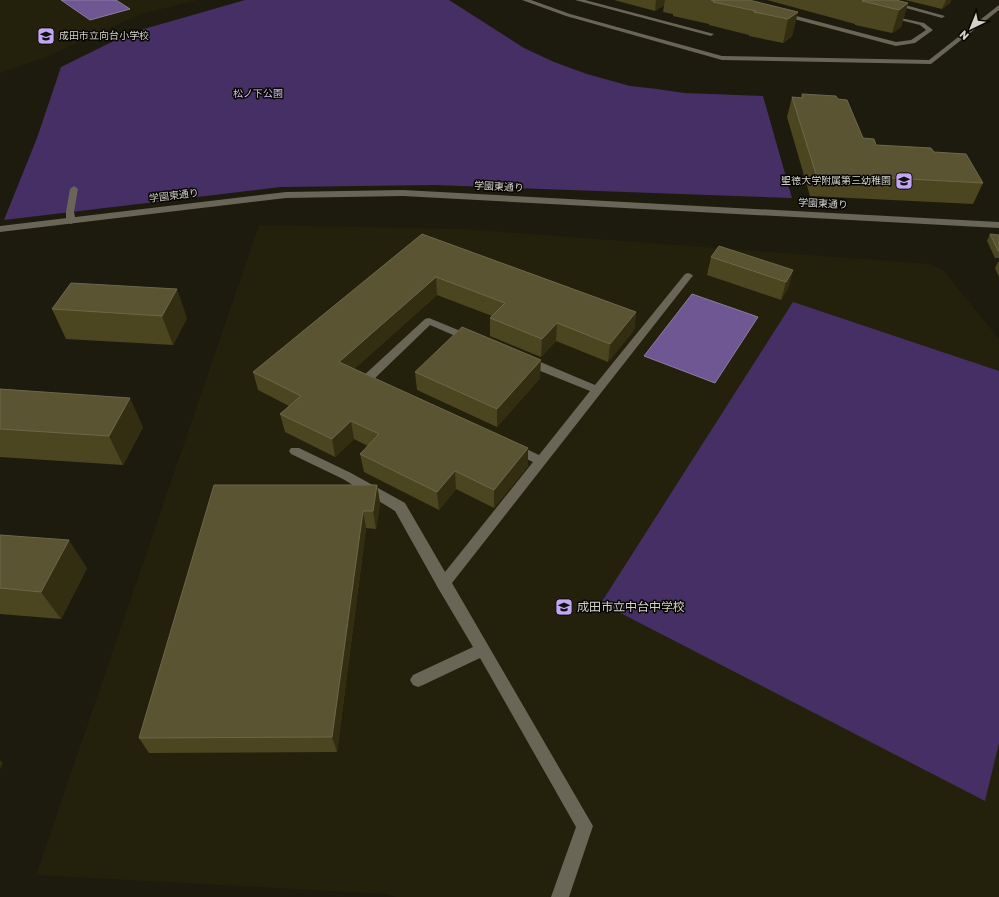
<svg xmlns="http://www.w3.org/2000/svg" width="999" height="897" font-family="Rubik,'Noto Sans JP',sans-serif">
  <rect width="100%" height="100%" fill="#1d1b0e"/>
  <g fill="#23200c">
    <path d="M 0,0 L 198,0 L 141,14 L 44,58 L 0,73 Z"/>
    <path d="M 259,225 L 463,229 L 930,264 L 943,270 L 999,339 L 999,897 L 396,897 L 385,894 L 36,875 Z"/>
  </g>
  <g fill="#462f65">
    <path d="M 245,0 L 449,0 L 524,48 L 554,62 L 587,74 L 630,86 L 657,89 L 684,93 L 763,96 L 792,198 L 435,185 L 281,187 L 4,220 L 37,138 L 61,67 L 130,33 Z"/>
    <path d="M 793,302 L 999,371 L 999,743 L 985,801 L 601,603 Z"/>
  </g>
  <g fill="#6e5792" stroke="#8c7ca2">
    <path d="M 61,0 L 116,0 L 130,9 L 90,20 Z"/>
    <path d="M 692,294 L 758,317 L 715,383 L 644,356 Z"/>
  </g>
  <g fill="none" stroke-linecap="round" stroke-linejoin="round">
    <g fill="#696657" fill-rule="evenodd">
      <path d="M 522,0 L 531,0 L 570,14 L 722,56 L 929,60 L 999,5 L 999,10 L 931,64 L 722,60 L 566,16 Z"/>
      <path d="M 575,0 L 585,0 L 714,34 L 711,36 Z"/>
      <path d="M 877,0 L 887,0 L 945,16 L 942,18 Z"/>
      <path d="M 781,12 L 896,42 L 911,40 L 926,30 L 920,25 L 896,19 L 896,17 L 924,23 L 933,30 L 915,43 L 896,46 L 779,15 L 778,14 Z"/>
      <path d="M 74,186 L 78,189 L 74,212 L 76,221 L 71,224 L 66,221 L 66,212 L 70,189 Z"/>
      <path d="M 688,273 L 691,274 L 693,276 L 691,278 L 452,583 L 593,826 L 569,897 L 551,897 L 576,827 L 480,658 L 423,685 L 418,687 L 413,685 L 410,680 L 413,675 L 473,647 L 438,588 L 395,511 L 343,479 L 291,454 L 289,451 L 291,448 L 299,448 L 351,473 L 405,503 L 445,572 L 533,462 L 510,451 L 508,448 L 510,445 L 518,445 L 539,455 L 590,391 L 523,364 L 522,361 L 523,358 L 531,358 L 595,385 L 685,274 Z"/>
      <path d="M 429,318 L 475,337 L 476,339 L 471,342 L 467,341 L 430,325 L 373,380 L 379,385 L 377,388 C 371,389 363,386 359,381 L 361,378 L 425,319 Z"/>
    </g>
    <path fill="#696657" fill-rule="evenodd" d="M 403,190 L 999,222 L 999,228 L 403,196 L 286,198 L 0,232 L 0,226 L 286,192 Z"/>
  </g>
  <g fill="#4b4520">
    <path d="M 614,0 L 749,0 L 798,12 L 792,36 L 783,43 L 749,36 L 749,35 L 709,25 L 709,24 L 673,16 L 673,14 L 663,12 L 664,5 L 655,11 Z"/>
    <path d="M 767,0 L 896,0 L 908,3 L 901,27 L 892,33 L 855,25 L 855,24 Z"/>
    <path d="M 905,0 L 951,0 L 950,3 L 942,9 Z"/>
    <path d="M 802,94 L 838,99 L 863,138 L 876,145 L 934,152 L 983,183 L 973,204 L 810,196 L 787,117 L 792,97 L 801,98 Z"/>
    <path d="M 422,234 L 636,312 L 634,330 L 608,362 L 556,341 L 541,357 L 490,336 L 490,318 L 492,316 L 437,295 L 354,369 L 528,466 L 494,508 L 456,489 L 439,510 L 364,472 L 360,454 L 368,446 L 354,439 L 335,457 L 285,432 L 280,414 L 289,406 L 258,390 L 253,372 Z"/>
    <path d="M 990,234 L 999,235 L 999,258 L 995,258 L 987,241 Z"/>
    <path d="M 711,257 L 793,270 L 788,288 L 781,300 L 707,275 Z"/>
    <path d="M 998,262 L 999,262 L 999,277 L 995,268 Z"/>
    <path d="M 71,283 L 187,318 L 173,345 L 66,339 L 52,309 Z"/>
    <path d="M 415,372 L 540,378 L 497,427 L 417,390 Z"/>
    <path d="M 0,389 L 143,427 L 123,465 L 0,457 Z"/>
    <path d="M 377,485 L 380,503 L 376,529 L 366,528 L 337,752 L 149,753 L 139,738 Z"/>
    <path d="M 0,535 L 87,568 L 61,619 L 0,614 Z"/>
  </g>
  <g fill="#332e11">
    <path d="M 656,0 L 665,0 L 664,5 L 655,11 Z"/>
    <path d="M 946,0 L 951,0 L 950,3 L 942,9 Z"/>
    <path d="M 908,3 L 901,27 L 892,33 L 899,10 Z"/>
    <path d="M 798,12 L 792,36 L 783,43 L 788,19 Z"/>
    <path d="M 793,270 L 788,288 L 781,300 L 786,282 Z"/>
    <path d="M 436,277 L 437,295 L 342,380 L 339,362 Z"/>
    <path d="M 177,289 L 187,318 L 173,345 L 162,316 Z"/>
    <path d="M 636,312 L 634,330 L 608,362 L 610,344 Z"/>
    <path d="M 557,323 L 556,341 L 541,357 L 542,339 Z"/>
    <path d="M 541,360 L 540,378 L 497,427 L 497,409 Z"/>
    <path d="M 130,398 L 143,427 L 123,465 L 109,436 Z"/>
    <path d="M 351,421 L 354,439 L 335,457 L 332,439 Z"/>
    <path d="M 528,448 L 528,466 L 494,508 L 494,490 Z"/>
    <path d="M 455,471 L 456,489 L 439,510 L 437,492 Z"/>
    <path d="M 377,485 L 380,503 L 376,529 L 373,511 Z"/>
    <path d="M 363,511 L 366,528 L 337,752 L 332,737 Z"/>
    <path d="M 69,540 L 87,568 L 61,619 L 41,592 Z"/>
    <path d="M 0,760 L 3,763 L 0,769 Z"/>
  </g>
  <g fill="#5a5432" stroke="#6d684a">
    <path d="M 711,0 L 749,0 L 798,12 L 788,19 L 754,12 L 756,11 L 713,2 L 715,1 Z"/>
    <path d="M 863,0 L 896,0 L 908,3 L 899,10 L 862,1 L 864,0 Z"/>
    <path d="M 802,94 L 836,96 L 838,99 L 847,100 L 863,138 L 874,139 L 876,145 L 931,148 L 934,152 L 966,154 L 983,183 L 816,174 L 792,97 L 803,98 Z"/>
    <path d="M 422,234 L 636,312 L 610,344 L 557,323 L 542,339 L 490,318 L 505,303 L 436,277 L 339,362 L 528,448 L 494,490 L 455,471 L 437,492 L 360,454 L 379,434 L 351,421 L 332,439 L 280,414 L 301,396 L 253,372 Z"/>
    <path d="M 990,234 L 999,235 L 999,251 L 998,251 Z"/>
    <path d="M 719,246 L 793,270 L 786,282 L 711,257 Z"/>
    <path d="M 71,283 L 177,289 L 162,316 L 52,309 Z"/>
    <path d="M 462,327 L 541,360 L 497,409 L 415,372 Z"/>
    <path d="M 0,389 L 130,398 L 109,436 L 0,429 Z"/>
    <path d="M 214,485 L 377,485 L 373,511 L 363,511 L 332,737 L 139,738 Z"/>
    <path d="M 0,535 L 69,540 L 41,592 L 0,588 Z"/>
  </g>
  <defs>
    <g id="school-square" transform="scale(0.9)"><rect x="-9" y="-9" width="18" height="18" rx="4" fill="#c3a7f2" stroke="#070603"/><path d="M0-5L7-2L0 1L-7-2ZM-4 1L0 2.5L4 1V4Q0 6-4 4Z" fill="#111"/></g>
  </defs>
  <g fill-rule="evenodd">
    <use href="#school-square" x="46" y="36"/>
    <use href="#school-square" x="904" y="181"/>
    <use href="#school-square" x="564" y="607"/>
  </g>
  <g text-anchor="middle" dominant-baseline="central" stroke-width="3" stroke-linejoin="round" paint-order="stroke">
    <g font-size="10" fill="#d3d2c9" stroke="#070603" text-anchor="start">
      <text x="59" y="36">成田市立向台小学校</text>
      <text x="891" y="181" text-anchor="end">聖徳大学附属第三幼稚園</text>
    </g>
    <g font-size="10" fill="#d0bdf2" stroke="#070603">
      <text x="258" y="94">松ノ下公園</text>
    </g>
    <g font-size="10" fill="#d3d2c9" stroke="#070603">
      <text transform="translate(499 187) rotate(3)">学園東通り</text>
      <text transform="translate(174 196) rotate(-7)">学園東通り</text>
      <text transform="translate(823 204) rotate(3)">学園東通り</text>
    </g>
    <g font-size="12" fill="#d3d2c9" stroke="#070603" text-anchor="start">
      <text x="577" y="607">成田市立中台中学校</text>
    </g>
  </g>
  <g transform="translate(971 28) rotate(223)" stroke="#070603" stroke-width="3" paint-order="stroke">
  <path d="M0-3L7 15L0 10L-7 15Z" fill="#d3d2c9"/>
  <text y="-6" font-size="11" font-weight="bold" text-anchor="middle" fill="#d3d2c9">N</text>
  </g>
</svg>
